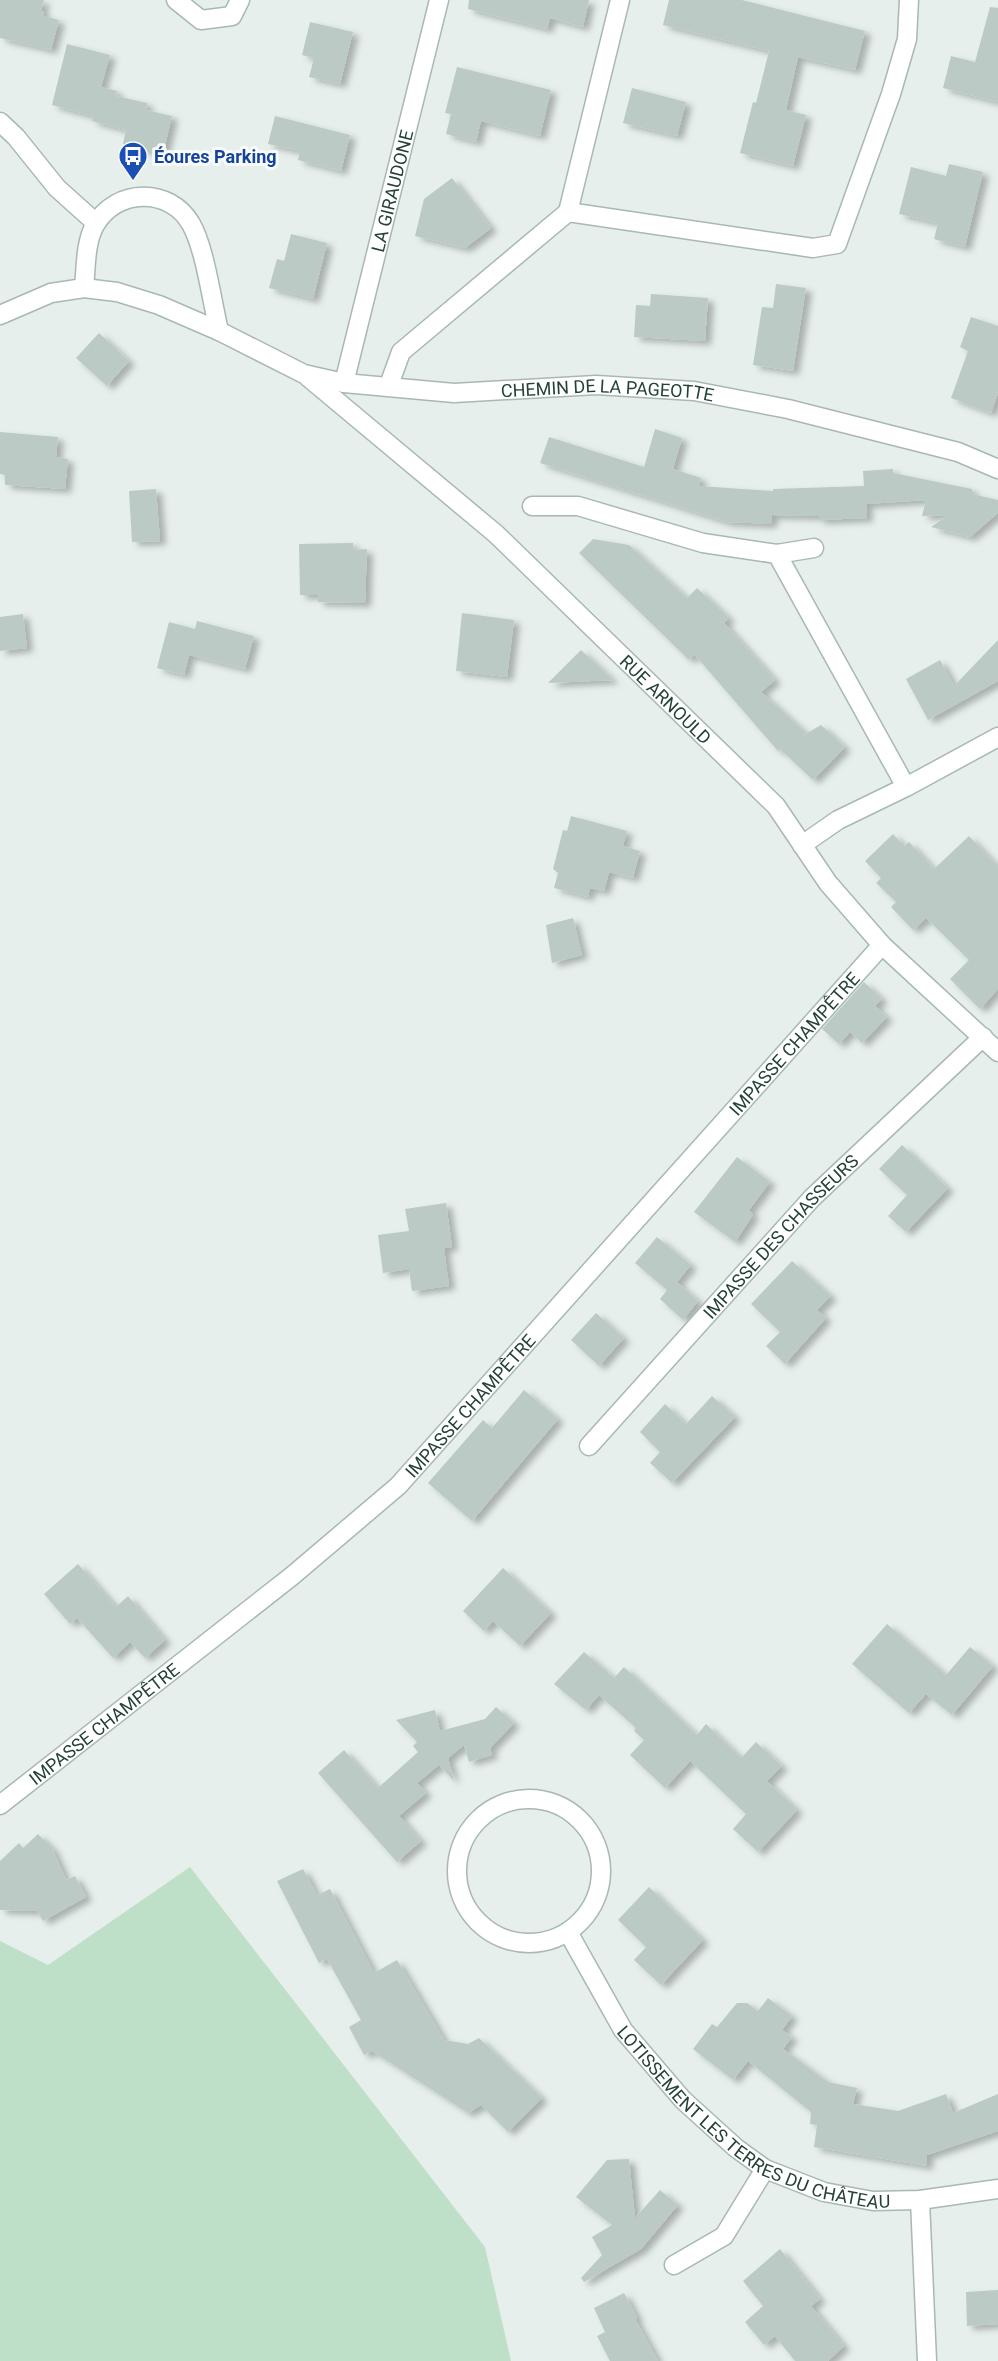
<svg xmlns="http://www.w3.org/2000/svg" width="998" height="2361" font-family="Roboto,sans-serif">
  <defs>
    <filter id="shadow"><feDropShadow dx="6" dy="4" stdDeviation="3" flood-color="#0004"/></filter>
  </defs>
  <rect width="100%" height="100%" fill="#e6efeb"/>
  <path fill="#bfe0c8" d="M 190,1867 L 485,2247 L 511,2361 L 0,2361 L 0,1941 L 48,1965 Z"/>
  <g fill="#bbcac4" filter="url(#shadow)">
    <path d="M 0,0 L 44,0 L 41,11 L 44,12 L 43,16 L 59,20 L 51,50 L 0,38 Z"/>
    <path d="M 469,0 L 589,0 L 583,27 L 550,18 L 547,29 L 468,9 Z"/>
    <path d="M 669,0 L 742,0 L 865,31 L 855,70 L 798,57 L 786,110 L 806,115 L 793,166 L 740,153 L 753,102 L 756,103 L 769,51 L 663,25 Z"/>
    <path d="M 990,7 L 998,8 L 998,102 L 943,88 L 951,56 L 975,62 Z"/>
    <path d="M 310,22 L 353,32 L 340,84 L 309,77 L 314,58 L 302,55 Z"/>
    <path d="M 67,44 L 110,55 L 101,87 L 117,91 L 116,96 L 147,103 L 146,110 L 172,116 L 163,154 L 123,144 L 126,130 L 92,121 L 93,116 L 52,105 Z"/>
    <path d="M 457,67 L 551,90 L 540,136 L 481,121 L 476,142 L 446,134 L 451,114 L 445,113 Z"/>
    <path d="M 632,88 L 686,102 L 677,136 L 623,123 Z"/>
    <path d="M 275,116 L 350,135 L 341,171 L 298,160 L 300,151 L 268,144 Z"/>
    <path d="M 949,164 L 983,172 L 965,247 L 934,239 L 938,223 L 899,214 L 911,167 L 946,176 Z"/>
    <path d="M 452,178 L 491,228 L 465,248 L 415,236 L 424,199 Z"/>
    <path d="M 291,234 L 327,243 L 313,299 L 269,288 L 277,259 L 284,261 Z"/>
    <path d="M 776,284 L 806,288 L 793,371 L 753,365 L 762,307 L 773,308 Z"/>
    <path d="M 651,294 L 708,298 L 705,341 L 634,337 L 636,305 L 650,306 Z"/>
    <path d="M 971,317 L 998,326 L 998,393 L 991,413 L 951,398 L 968,351 L 960,347 Z"/>
    <path d="M 99,333 L 129,361 L 107,386 L 76,358 Z"/>
    <path d="M 655,429 L 682,438 L 673,469 L 701,478 L 699,486 L 773,491 L 773,489 L 864,486 L 863,471 L 893,469 L 893,473 L 972,489 L 972,494 L 998,500 L 998,513 L 970,537 L 931,527 L 948,515 L 922,516 L 926,500 L 866,504 L 867,518 L 819,520 L 819,516 L 772,515 L 771,524 L 727,522 L 540,463 L 549,437 L 644,467 Z"/>
    <path d="M 0,432 L 58,437 L 56,457 L 68,459 L 65,489 L 5,485 L 5,475 L 0,474 Z"/>
    <path d="M 156,489 L 160,541 L 132,542 L 129,491 Z"/>
    <path d="M 593,539 L 629,545 L 687,598 L 697,588 L 729,618 L 724,623 L 775,680 L 761,692 L 805,732 L 802,736 L 821,725 L 845,747 L 813,780 L 780,749 L 778,751 L 694,654 L 689,660 L 579,553 Z"/>
    <path d="M 353,543 L 354,550 L 367,549 L 365,603 L 318,602 L 318,595 L 300,595 L 299,544 Z"/>
    <path d="M 462,613 L 514,620 L 507,677 L 456,671 Z"/>
    <path d="M 23,614 L 27,648 L 0,651 L 0,617 Z"/>
    <path d="M 197,621 L 254,636 L 245,669 L 189,655 L 184,675 L 157,668 L 169,622 L 195,629 Z"/>
    <path d="M 998,640 L 998,681 L 928,720 L 906,679 L 940,660 L 954,686 Z"/>
    <path d="M 581,650 L 613,680 L 548,683 Z"/>
    <path d="M 571,816 L 627,831 L 623,846 L 640,851 L 633,878 L 609,872 L 604,891 L 590,888 L 588,897 L 554,888 L 558,873 L 553,869 L 563,830 L 567,831 Z"/>
    <path d="M 893,834 L 904,846 L 909,842 L 934,869 L 969,836 L 998,867 L 998,989 L 980,1009 L 950,979 L 969,960 L 926,918 L 913,930 L 891,907 L 896,902 L 876,883 L 881,878 L 865,861 Z"/>
    <path d="M 573,918 L 582,955 L 552,963 L 546,925 Z"/>
    <path d="M 864,982 L 882,999 L 875,1006 L 887,1017 L 862,1043 L 850,1032 L 839,1044 L 822,1029 Z"/>
    <path d="M 902,1145 L 948,1188 L 906,1232 L 888,1216 L 907,1195 L 879,1169 Z"/>
    <path d="M 737,1157 L 770,1182 L 749,1210 L 753,1215 L 735,1242 L 694,1212 Z"/>
    <path d="M 446,1203 L 452,1247 L 444,1248 L 449,1286 L 412,1291 L 409,1269 L 383,1273 L 378,1235 L 409,1231 L 405,1209 Z"/>
    <path d="M 657,1237 L 691,1265 L 677,1282 L 698,1301 L 683,1320 L 660,1299 L 667,1290 L 635,1263 Z"/>
    <path d="M 792,1261 L 831,1296 L 817,1310 L 826,1318 L 785,1364 L 766,1346 L 780,1332 L 751,1304 Z"/>
    <path d="M 596,1313 L 624,1338 L 599,1366 L 571,1340 Z"/>
    <path d="M 524,1390 L 558,1419 L 472,1521 L 428,1483 L 483,1420 L 492,1428 Z"/>
    <path d="M 712,1396 L 735,1417 L 672,1483 L 650,1463 L 660,1452 L 640,1432 L 665,1404 L 686,1424 Z"/>
    <path d="M 78,1564 L 116,1607 L 128,1596 L 165,1640 L 145,1658 L 130,1642 L 113,1658 L 77,1618 L 70,1624 L 44,1594 Z"/>
    <path d="M 503,1568 L 551,1613 L 520,1646 L 493,1621 L 484,1631 L 463,1611 Z"/>
    <path d="M 887,1624 L 946,1675 L 970,1647 L 993,1666 L 952,1715 L 926,1694 L 909,1713 L 852,1664 Z"/>
    <path d="M 584,1652 L 614,1678 L 624,1667 L 697,1735 L 706,1724 L 741,1758 L 756,1742 L 782,1766 L 767,1781 L 797,1810 L 758,1852 L 733,1829 L 746,1814 L 690,1761 L 665,1788 L 630,1755 L 644,1740 L 634,1731 L 636,1728 L 599,1695 L 586,1710 L 554,1684 Z"/>
    <path d="M 496,1707 L 514,1723 L 490,1748 L 492,1755 L 469,1762 L 464,1745 L 448,1758 L 454,1781 L 439,1765 L 417,1783 L 426,1793 L 399,1816 L 421,1841 L 397,1862 L 318,1773 L 344,1750 L 378,1788 L 418,1752 L 413,1746 L 417,1742 L 396,1720 L 435,1710 L 440,1731 L 485,1719 Z"/>
    <path d="M 38,1834 L 52,1848 L 66,1880 L 75,1876 L 86,1897 L 43,1921 L 37,1911 L 0,1910 L 0,1861 L 19,1843 L 23,1848 Z"/>
    <path d="M 303,1869 L 317,1895 L 330,1889 L 374,1973 L 397,1960 L 444,2040 L 468,2044 L 479,2038 L 542,2098 L 508,2132 L 481,2105 L 468,2113 L 372,2051 L 364,2055 L 349,2027 L 361,2020 L 327,1959 L 319,1963 L 277,1881 Z"/>
    <path d="M 649,1887 L 703,1940 L 661,1985 L 634,1960 L 646,1947 L 618,1920 Z"/>
    <path d="M 768,1998 L 792,2016 L 782,2030 L 792,2037 L 783,2049 L 828,2082 L 857,2088 L 853,2104 L 898,2111 L 946,2094 L 953,2113 L 998,2094 L 998,2131 L 927,2155 L 927,2166 L 814,2147 L 817,2125 L 810,2124 L 811,2112 L 748,2061 L 733,2080 L 693,2049 L 712,2024 L 717,2027 L 737,2003 L 747,2003 L 758,2011 Z"/>
    <path d="M 629,2159 L 635,2218 L 660,2190 L 678,2205 L 641,2249 L 584,2282 L 581,2278 L 602,2255 L 592,2237 L 612,2225 L 576,2197 L 607,2160 Z"/>
    <path d="M 780,2249 L 820,2299 L 811,2306 L 844,2346 L 828,2361 L 795,2361 L 775,2336 L 764,2345 L 745,2322 L 763,2306 L 743,2281 Z"/>
    <path d="M 998,2290 L 998,2324 L 967,2326 L 966,2292 Z"/>
    <path d="M 624,2293 L 637,2318 L 635,2319 L 658,2361 L 610,2361 L 597,2336 L 605,2332 L 594,2308 Z"/>
  </g>
  <g fill="none" stroke-linecap="round" stroke-linejoin="round">
    <g stroke="#a8b8b2" stroke-width="21">
      <g id="minor">
        <path d="M 176,0 L 201,20 L 232,16 L 240,0"/>
        <path d="M 0,122 L 16,137 L 57,188 L 96,223"/>
        <path d="M 568,212 L 620,0"/>
        <path d="M 84,288 C 86,269 85,242 95,225 C 116,188 170,187 191,224 C 205,248 212,302 219,331"/>
        <path id="s1" d="M 0,315 L 51,293 L 84,288 L 117,292 L 159,305 L 219,331 L 304,374 L 344,383 L 454,393 L 596,385 L 694,391 L 788,409 L 958,452 L 998,469"/>
        <path id="s2" d="M 308,377 L 496,534 L 776,806 L 828,883 L 882,945 L 998,1052"/>
        <path id="s3" d="M 344,383 L 439,0"/>
        <path d="M 389,385 L 401,352 L 568,212 L 813,248 L 837,244 L 891,94 L 907,39 L 909,0"/>
        <path d="M 532,506 L 578,506 L 703,543 L 777,554 L 906,787"/>
        <path d="M 777,554 L 814,548"/>
        <path d="M 802,845 L 838,820 L 906,787 L 998,737"/>
        <path id="s4" d="M 589,1446 L 812,1198 L 983,1037"/>
        <circle cx="529" cy="1871" r="72"/>
        <path id="s5" d="M 0,1805 L 292,1576 L 398,1486 L 882,945"/>
        <path id="s6" d="M 568,1932 L 623,2030 L 683,2100 L 736,2148 L 765,2169 L 824,2192 L 873,2201 L 920,2200 L 998,2189"/>
        <path d="M 920,2200 L 927,2361"/>
        <path d="M 674,2265 L 724,2236 L 765,2169"/>
      </g>
    </g>
    <use href="#minor" stroke="#fff" stroke-width="18"/>
  </g>
  <defs>
    <g id="bus-pin" transform="scale(1.5)"><path d="M0 17L-7.5 6A9.5 9.5 0 1 1 7.5 6Z" fill="#1a4fb4" stroke="#f7fbf9"/><path d="M-5-6H5V4H4V6H2V4H-2V6H-4V4H-5ZM-3.5-4V0h7V-4ZM-3.5 1.2v1.5H-2V1.2ZM2 1.2v1.5H3.5V1.2Z" fill="#fff"/></g>
  </defs>
  <g fill-rule="evenodd">
    <use href="#bus-pin" x="133" y="156"/>
  </g>
  <g text-anchor="middle" dominant-baseline="central" stroke-width="6" stroke-linejoin="round" paint-order="stroke">
    <g font-size="18" font-weight="bold" fill="#164399" stroke="#f7fbf9" text-anchor="start">
      <text x="154" y="156">Éoures Parking</text>
    </g>
    <g font-size="18" fill="#24423a" stroke="#f7fbf9">
      <text stroke="none"><textPath href="#s3" startOffset="198">LA GIRAUDONE</textPath></text>
      <text stroke="none"><textPath href="#s1" startOffset="632">CHEMIN DE LA PAGEOTTE</textPath></text>
      <text stroke="none"><textPath href="#s2" startOffset="482">RUE ARNOULD</textPath></text>
      <text stroke="none"><textPath href="#s5" startOffset="1104">IMPASSE CHAMPÊTRE</textPath></text>
      <text stroke="none"><textPath href="#s4" startOffset="284">IMPASSE DES CHASSEURS</textPath></text>
      <text stroke="none"><textPath href="#s5" startOffset="618">IMPASSE CHAMPÊTRE</textPath></text>
      <text stroke="none"><textPath href="#s5" startOffset="132">IMPASSE CHAMPÊTRE</textPath></text>
      <text stroke="none"><textPath href="#s6" startOffset="276">LOTISSEMENT LES TERRES DU CHÂTEAU</textPath></text>
    </g>
  </g>
</svg>
